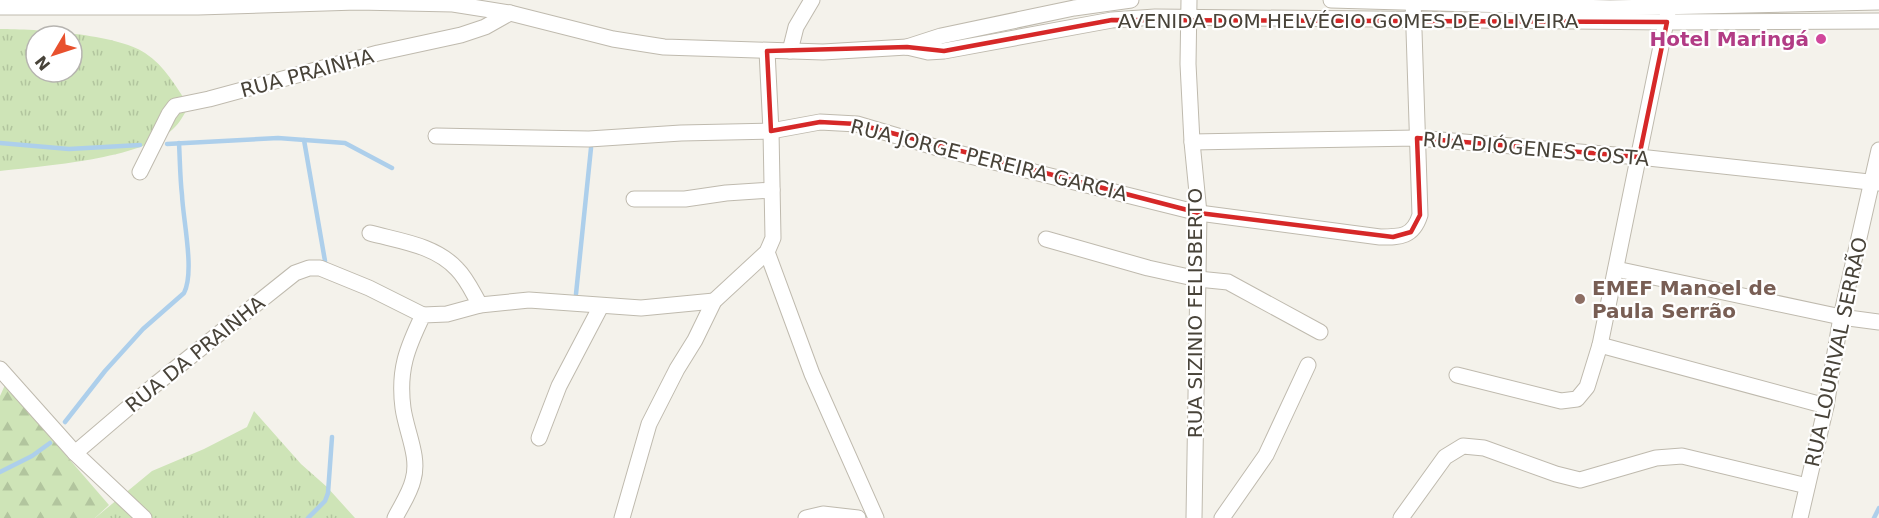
<svg xmlns="http://www.w3.org/2000/svg" width="1879" height="518" font-family="'DejaVu Sans',sans-serif">
  <defs>
    <pattern id="grass-tufts" width="24" height="20" patternUnits="userSpaceOnUse" patternTransform="scale(1.5)"><rect width="24" height="20" fill="#cee4b7"/><path d="M3 7l-1-3M5 7V3M7 7l1-3M15 17l-1-3M17 17v-4M19 17l1-3" fill="none" stroke="#b2c59e"/></pattern>
    <pattern id="forest-firs" width="22" height="20" patternUnits="userSpaceOnUse" patternTransform="scale(1.5)"><rect width="22" height="20" fill="#cee4b7"/><path d="M5 1l3.5 6h-7zM16 11l3.5 6h-7z" fill="#b2c59e"/></pattern>
  </defs>
  <rect width="100%" height="100%" fill="#f4f2eb"/>
  <g fill="url(#grass-tufts)" fill-rule="evenodd">
    <path d="M 0,29 C 35,29 117,34 145,53 C 165,66 176,87 189,106 C 184,114 180,123 173,129 C 142,159 43,166 0,171 ZM 36,36 L 72,36 L 72,72 L 36,72 Z"/>
    <path d="M 254,411 L 301,464 L 327,487 L 355,518 L 95,518 L 152,471 L 204,449 L 247,427 Z"/>
  </g>
  <path fill="url(#forest-firs)" d="M 5,385 L 109,505 L 95,518 L 0,518 L 0,396 Z"/>
  <g fill="none" stroke-linecap="round" stroke-linejoin="round">
    <g stroke="#adcfeb" stroke-width="4.5">
      <path d="M 304,140 L 325,261"/>
      <path d="M 0,143 L 69,149 L 140,145"/>
      <path d="M 167,144 L 278,138 L 345,143 L 392,168"/>
      <path d="M 576,294 L 591,148"/>
      <path d="M 65,422 L 105,371 L 143,329 L 184,293 C 195,272 183,220 182,195 C 180,178 180,161 179,143"/>
      <path d="M 0,472 L 32,456 L 50,443"/>
      <path d="M 308,518 L 325,501 L 328,493 L 332,437"/>
      <path d="M 1874,518 L 1879,508"/>
    </g>
    <g stroke="#bfbaae" stroke-width="17">
      <g id="minor">
        <path d="M 1189,0 L 1188,64 L 1192,142 L 1199,213 L 1194,518"/>
        <path d="M 1331,0 L 1610,8 L 1879,2"/>
        <path d="M 0,7 L 198,7 L 357,2 L 453,4 L 510,13 L 613,39 L 664,47 L 823,52 L 907,47 L 928,52 L 944,51 L 1112,20 L 1155,17 L 1667,22 L 1879,21"/>
        <path d="M 907,47 L 941,36 L 1074,8 L 1131,0"/>
        <path d="M 790,51 L 796,27 L 812,0"/>
        <path d="M 436,136 L 589,139 L 681,133 L 771,131 L 820,122 L 857,124 L 938,148 L 1199,213 L 1380,237 C 1401,237 1413,237 1420,215 L 1413,0"/>
        <path d="M 1192,142 L 1417,138 L 1639,157 L 1879,183"/>
        <path d="M 140,172 L 169,114 L 175,106 L 209,99 L 378,53 L 461,35 L 485,27 L 510,13"/>
        <path d="M 634,199 L 685,199 L 726,193 L 772,190"/>
        <path d="M 370,233 C 399,241 435,245 457,269 C 467,279 473,293 480,305"/>
        <path d="M 1046,239 L 1148,268 L 1198,279 L 1228,282 L 1320,332"/>
        <path d="M 767,252 L 812,374 L 876,518"/>
        <path d="M 1616,269 L 1841,317 L 1879,322"/>
        <path d="M 1600,345 L 1826,406"/>
        <path d="M 0,369 L 75,453 L 156,384 L 295,273 L 309,268 L 320,268 L 369,288 L 423,315"/>
        <path d="M 1457,375 L 1561,401 L 1577,399 L 1587,387 L 1600,345 L 1668,12"/>
        <path d="M 539,438 L 559,386 L 601,306"/>
        <path d="M 75,453 L 144,518"/>
        <path d="M 395,518 C 401,506 410,493 413,480 C 420,457 406,431 403,408 C 398,370 407,348 423,315 L 447,314 L 480,305 L 529,300 L 641,308 L 714,301"/>
        <path d="M 622,518 L 649,424 L 677,369 L 695,340 L 714,301 L 767,252 L 773,238 L 771,131 L 767,51"/>
        <path d="M 806,518 L 823,514 L 858,518"/>
        <path d="M 1222,518 L 1266,455 L 1308,365"/>
        <path d="M 1401,518 L 1445,457 L 1463,446 L 1484,448 L 1556,474 L 1580,480 L 1656,458 L 1682,456 L 1807,486"/>
        <path d="M 1800,518 L 1826,406 L 1841,317 L 1879,150"/>
      </g>
    </g>
    <use href="#minor" stroke="#fff" stroke-width="15"/>
  </g>
  <path fill="none" stroke="#d62828" stroke-width="4.5" stroke-linejoin="round" d="M 1112,20 L 1667,22 L 1639,157 L 1417,138 L 1420,215 L 1411,232 L 1393,237 L 1199,213 L 857,124 L 820,122 L 771,131 L 767,51 L 907,47 L 944,51 Z"/>
  <circle fill="#d1479c" stroke="#fff" stroke-width="2" cx="1821" cy="39" r="6"/>
  <circle fill="#8d6e63" stroke="#fff" stroke-width="2" cx="1580" cy="299" r="6"/>
  <g text-anchor="middle" dominant-baseline="central" stroke-width="4.5" stroke-linejoin="round" paint-order="stroke">
    <g font-size="20" fill="#484339" stroke="#fff">
      <text x="1348" y="21">AVENIDA DOM HELVÉCIO GOMES DE OLIVEIRA</text>
      <text transform="translate(307 73) rotate(-15)">RUA PRAINHA</text>
      <text transform="translate(1536 149) rotate(5)">RUA DIÓGENES COSTA</text>
      <text transform="translate(989 160) rotate(14)">RUA JORGE PEREIRA GARCIA</text>
      <text transform="translate(1195 313) rotate(-90)">RUA SIZINIO FELISBERTO</text>
      <text transform="translate(1836 352) rotate(-78)">RUA LOURIVAL SERRÃO</text>
      <text transform="translate(195 354) rotate(-39)">RUA DA PRAINHA</text>
    </g>
    <g font-size="20" font-weight="bold" fill="#b23c85" stroke="#fff" text-anchor="end">
      <text x="1809" y="39">Hotel Maringá</text>
    </g>
    <g font-size="20" font-weight="bold" fill="#785e54" stroke="#fff" text-anchor="start">
      <text x="1592" y="288">EMEF Manoel de<tspan x="1592" dy="23">Paula Serrão</tspan></text>
    </g>
  </g>
  <g transform="translate(54 54) rotate(231)"><circle r="28" fill="#ffffff" stroke="#b6b4b0" stroke-width="1.5"/>
  <path d="M0-4.5L10 22L0 15L-10 22Z" fill="#e8512e"/>
  <text y="-9" font-size="16" font-weight="bold" text-anchor="middle" fill="#484339">N</text>
  </g>
</svg>
